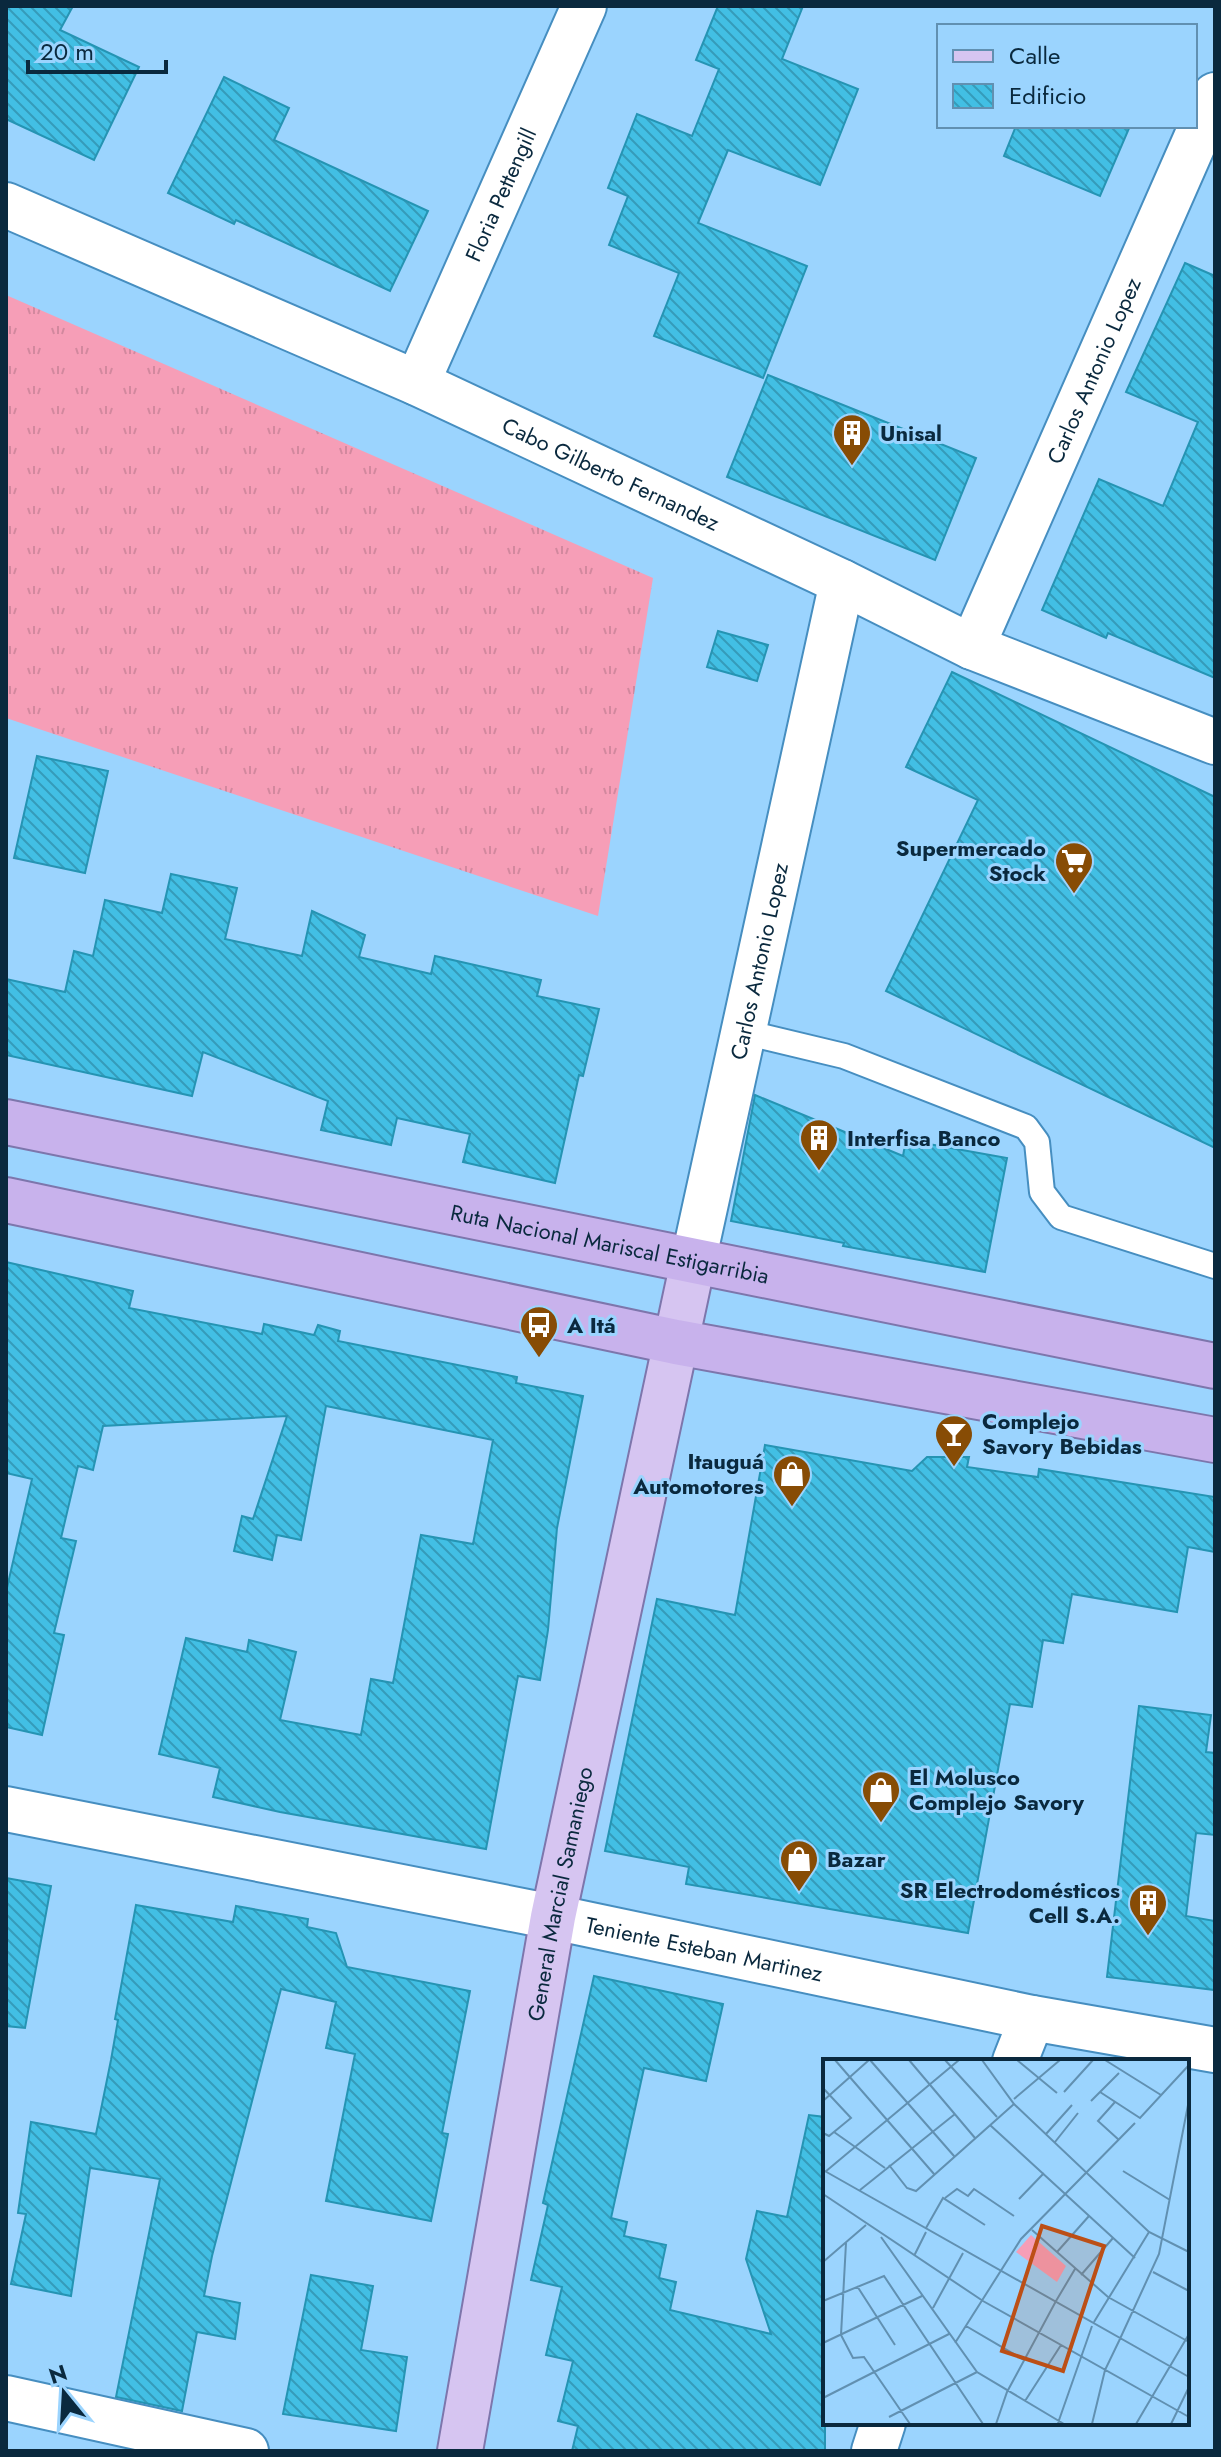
<svg xmlns="http://www.w3.org/2000/svg" width="1221" height="2457" font-family="Jost,sans-serif">
  <defs>
    <pattern id="grass-tufts" width="24" height="20" patternUnits="userSpaceOnUse" patternTransform="scale(2)"><rect width="24" height="20" fill="#f69eb7"/><path d="M3 7l-1-3M5 7V3M7 7l1-3M15 17l-1-3M17 17v-4M19 17l1-3" fill="none" stroke="#d2889e"/></pattern>
    <pattern id="building-back-hatch" width="6" height="6" patternUnits="userSpaceOnUse" patternTransform="scale(2)"><rect width="6" height="6" fill="#42bfe4"/><path d="M-1 5l2 2M0 0l6 6M5-1l2 2" fill="none" stroke="#359bba"/></pattern>
  </defs>
  <rect width="100%" height="100%" fill="#9bd4fe"/>
  <path fill="url(#grass-tufts)" d="M 6,295 L 653,578 L 598,916 L 6,718 Z"/>
  <g fill="url(#building-back-hatch)" stroke="#2594b3" stroke-width="2">
    <path d="M 6,6 L 73,6 L 60,30 L 139,67 L 94,160 L 6,119 Z"/>
    <path d="M 718,6 L 803,6 L 782,59 L 858,89 L 820,185 L 728,150 L 698,223 L 807,266 L 763,378 L 654,336 L 679,273 L 609,245 L 628,196 L 608,188 L 637,114 L 692,136 L 719,69 L 696,60 Z"/>
    <path d="M 224,77 L 289,108 L 274,140 L 428,211 L 390,291 L 236,220 L 234,224 L 168,193 Z"/>
    <path d="M 1016,126 L 1130,126 L 1100,196 L 1004,156 Z"/>
    <path d="M 1185,263 L 1215,276 L 1215,678 L 1108,633 L 1106,638 L 1042,610 L 1099,479 L 1163,506 L 1198,422 L 1126,392 Z"/>
    <path d="M 768,375 L 976,458 L 935,560 L 727,477 Z"/>
    <path d="M 718,631 L 768,645 L 757,681 L 707,667 Z"/>
    <path d="M 952,672 L 1215,797 L 1215,1148 L 886,991 L 978,800 L 906,767 Z"/>
    <path d="M 37,756 L 108,771 L 85,873 L 14,858 Z"/>
    <path d="M 171,874 L 237,888 L 225,939 L 302,956 L 312,911 L 365,935 L 359,957 L 431,974 L 435,956 L 541,980 L 537,996 L 599,1009 L 583,1076 L 579,1075 L 555,1183 L 463,1162 L 470,1134 L 397,1118 L 391,1145 L 321,1130 L 328,1101 L 203,1052 L 192,1096 L 6,1055 L 6,979 L 65,992 L 74,951 L 93,956 L 105,900 L 162,913 Z"/>
    <path d="M 755,1095 L 903,1156 L 906,1140 L 1007,1158 L 985,1272 L 843,1246 L 844,1243 L 731,1221 Z"/>
    <path d="M 6,1262 L 133,1291 L 129,1308 L 262,1334 L 264,1324 L 314,1335 L 318,1325 L 340,1331 L 338,1341 L 517,1377 L 516,1383 L 583,1396 L 557,1528 L 548,1630 L 540,1680 L 518,1676 L 486,1849 L 280,1812 L 213,1797 L 220,1768 L 159,1754 L 186,1638 L 247,1652 L 249,1640 L 296,1652 L 280,1720 L 361,1735 L 371,1679 L 393,1683 L 421,1535 L 473,1544 L 493,1440 L 326,1406 L 301,1540 L 277,1535 L 272,1560 L 234,1551 L 242,1516 L 253,1519 L 287,1416 L 103,1426 L 93,1470 L 78,1466 L 61,1538 L 76,1541 L 54,1633 L 64,1635 L 42,1735 L 6,1727 L 6,1592 L 32,1479 L 6,1473 Z"/>
    <path d="M 765,1445 L 912,1471 L 927,1457 L 969,1457 L 967,1467 L 1038,1477 L 1039,1469 L 1215,1497 L 1215,1552 L 1188,1547 L 1177,1612 L 1072,1594 L 1063,1643 L 1043,1640 L 1032,1707 L 1010,1704 L 968,1933 L 686,1884 L 689,1867 L 605,1851 L 657,1599 L 735,1615 Z"/>
    <path d="M 1139,1706 L 1211,1715 L 1206,1752 L 1215,1753 L 1215,1835 L 1196,1833 L 1186,1916 L 1215,1921 L 1215,1990 L 1107,1977 Z"/>
    <path d="M 6,1878 L 51,1886 L 25,2028 L 6,2026 Z"/>
    <path d="M 136,1905 L 233,1922 L 236,1906 L 308,1919 L 307,1927 L 336,1933 L 347,1967 L 470,1991 L 442,2133 L 448,2134 L 431,2221 L 326,2201 L 355,2054 L 326,2048 L 336,2002 L 281,1989 L 212,2256 L 204,2296 L 240,2303 L 235,2339 L 197,2332 L 182,2411 L 116,2397 L 160,2179 L 90,2168 L 71,2296 L 11,2284 L 26,2214 L 18,2213 L 31,2122 L 96,2134 L 111,2060 L 118,2020 L 115,2019 Z"/>
    <path d="M 594,1976 L 723,2004 L 706,2081 L 644,2068 L 611,2218 L 627,2222 L 624,2236 L 666,2245 L 659,2278 L 676,2282 L 670,2310 L 771,2334 L 746,2259 L 757,2211 L 787,2217 L 809,2115 L 825,2117 L 825,2451 L 572,2451 L 578,2426 L 558,2421 L 573,2361 L 546,2355 L 562,2287 L 531,2280 L 548,2205 L 543,2203 Z"/>
    <path d="M 311,2275 L 373,2286 L 361,2350 L 407,2357 L 396,2431 L 283,2414 Z"/>
  </g>
  <g fill="none" stroke-linecap="round" stroke-linejoin="round">
    <g stroke="#468ec0" stroke-width="28">
      <path id="service" d="M 744,1032 L 844,1056 L 1026,1127 L 1037,1142 L 1042,1192 L 1061,1217 L 1215,1266"/>
    </g>
    <g stroke="#468ec0" stroke-width="48">
      <g id="minor">
        <path id="s1" d="M 6,205 L 417,383 L 842,582 L 972,647 L 1215,742"/>
        <path id="s2" d="M 417,383 L 584,6"/>
        <path id="s3" d="M 972,647 L 1215,95"/>
        <path id="s4" d="M 693,1262 L 842,582"/>
        <path d="M 1015,2061 L 1032,2018"/>
        <path d="M 6,2398 L 246,2451"/>
        <path d="M 874,2451 L 883,2423"/>
      </g>
    </g>
    <g stroke="#468ec0" stroke-width="48">
      <g id="tertiary">
        <path id="s5" d="M 6,1809 L 553,1917 L 1032,2018 L 1215,2050"/>
      </g>
    </g>
    <g stroke="#7d76ac" stroke-width="48">
      <g id="primary">
        <path id="s6" d="M 460,2451 L 553,1917 L 693,1262"/>
      </g>
    </g>
    <g stroke="#7d76ac" stroke-width="48">
      <g id="trunk">
        <path id="s7" d="M 6,1122 L 1215,1366"/>
        <path d="M 6,1200 L 676,1342 L 1215,1440"/>
      </g>
    </g>
    <use href="#service" stroke="#fff" stroke-width="24"/>
    <use href="#minor" stroke="#fff" stroke-width="44"/>
    <use href="#tertiary" stroke="#fff" stroke-width="44"/>
    <use href="#primary" stroke="#d6c5f1" stroke-width="44"/>
    <use href="#trunk" stroke="#c8b2ec" stroke-width="44"/>
  </g>
  <defs>
    <g id="building-pin" transform="scale(2)"><path d="M0 17L-7.5 6A9.5 9.5 0 1 1 7.5 6Z" fill="#874c05" stroke="#9bd4fe"/><path d="M-4-6H4V6H1V3H-1V6H-4ZM-2.5-4.3h1.7v1.8h-1.7ZM.8-4.3h1.7v1.8H.8ZM-2.5-1h1.7V.8h-1.7ZM.8-1h1.7V.8H.8Z" fill="#fff"/></g>
    <g id="supermarket-pin" transform="scale(2)"><path d="M0 17L-7.5 6A9.5 9.5 0 1 1 7.5 6Z" fill="#874c05" stroke="#9bd4fe"/><path d="M-6-5.5h2.5l.6 2H6L4.5 2H-2.5L-4.4-4H-6ZM-1.5 3.2a1.3 1.3 0 1 0 .1 0ZM3 3.2a1.3 1.3 0 1 0 .1 0Z" fill="#fff"/></g>
    <g id="bus-pin" transform="scale(2)"><path d="M0 17L-7.5 6A9.5 9.5 0 1 1 7.5 6Z" fill="#874c05" stroke="#9bd4fe"/><path d="M-5-6H5V4H4V6H2V4H-2V6H-4V4H-5ZM-3.5-4V0h7V-4ZM-3.5 1.2v1.5H-2V1.2ZM2 1.2v1.5H3.5V1.2Z" fill="#fff"/></g>
    <g id="bar-pin" transform="scale(2)"><path d="M0 17L-7.5 6A9.5 9.5 0 1 1 7.5 6Z" fill="#874c05" stroke="#9bd4fe"/><path d="M-6-5H6L.8 .8V4.5H3.5V6h-7V4.5H-.8V.8Z" fill="#fff"/></g>
    <g id="shop-pin" transform="scale(2)"><path d="M0 17L-7.5 6A9.5 9.5 0 1 1 7.5 6Z" fill="#874c05" stroke="#9bd4fe"/><path d="M-5-2.5h2.3a2.7 3.5 0 0 1 5.4 0H5L5.5 6h-11ZM-1.5-2.5h3a1.5 2.3 0 0 0-3 0Z" fill="#fff"/></g>
  </defs>
  <g fill-rule="evenodd">
    <use href="#building-pin" x="852" y="433"/>
    <use href="#supermarket-pin" x="1074" y="861"/>
    <use href="#building-pin" x="819" y="1138"/>
    <use href="#bus-pin" x="539" y="1325"/>
    <use href="#bar-pin" x="954" y="1434"/>
    <use href="#shop-pin" x="792" y="1474"/>
    <use href="#shop-pin" x="881" y="1790"/>
    <use href="#shop-pin" x="799" y="1859"/>
    <use href="#building-pin" x="1148" y="1903"/>
  </g>
  <g text-anchor="middle" dominant-baseline="central" stroke-width="6" stroke-linejoin="round" paint-order="stroke">
    <g font-size="22" fill="#0a293e" stroke="#9bd4fe">
      <text stroke="none"><textPath href="#s2" startOffset="206">Floria Pettengill</textPath></text>
      <text stroke="none"><textPath href="#s3" startOffset="302">Carlos Antonio Lopez</textPath></text>
      <text stroke="none"><textPath href="#s1" startOffset="662">Cabo Gilberto Fernandez</textPath></text>
      <text stroke="none"><textPath href="#s4" startOffset="308">Carlos Antonio Lopez</textPath></text>
      <text stroke="none"><textPath href="#s7" startOffset="616">Ruta Nacional Mariscal Estigarribia</textPath></text>
      <text stroke="none"><textPath href="#s6" startOffset="566">General Marcial Samaniego</textPath></text>
      <text stroke="none"><textPath href="#s5" startOffset="712">Teniente Esteban Martinez</textPath></text>
    </g>
    <g font-size="22" font-weight="bold" fill="#0a293e" stroke="#9bd4fe" text-anchor="start">
      <text x="880" y="433">Unisal</text>
      <text x="1046" y="848" text-anchor="end">Supermercado<tspan x="1046" dy="25">Stock</tspan></text>
      <text x="847" y="1138">Interfisa Banco</text>
      <text x="567" y="1325">A Itá</text>
      <text x="982" y="1421">Complejo<tspan x="982" dy="25">Savory Bebidas</tspan></text>
      <text x="764" y="1461" text-anchor="end">Itauguá<tspan x="764" dy="25">Automotores</tspan></text>
      <text x="909" y="1777">El Molusco<tspan x="909" dy="25">Complejo Savory</tspan></text>
      <text x="827" y="1859">Bazar</text>
      <text x="1120" y="1890" text-anchor="end">SR Electrodomésticos<tspan x="1120" dy="25">Cell S.A.</tspan></text>
    </g>
  </g>
  <g transform="translate(823 2059)">
    <rect width="366" height="366" fill="#9bd4fe"/>
    <path d="M 208,176 L 243,207 L 234,223 L 193,193 Z" fill="#f69eb7"/>
    <path fill="none" stroke="#6190b1" stroke-width="2" d="M 12,1 L 111,115M 47,1 L 131,97M 86,1 L 152,79M 122,1 L 174,58M 159,1 L 191,45 L 326,173 L 366,193M 194,1 L 234,34M 282,1 L 338,36M 0,29 L 28,59 L 6,77 L 0,74M 241,33 L 270,1M 277,33 L 317,59 L 366,6M 191,40 L 237,1M 0,42 L 46,1M 268,42 L 296,14M 292,43 L 275,62 L 296,81M 167,66 L 312,199M 11,73 L 62,109M 223,75 L 249,46M 232,83 L 255,54M 66,106 L 84,129 L 93,132 L 191,45M 0,111 L 366,318M 300,112 L 347,141M 2,113 L 136,1M 37,131 L 132,55M 0,135 L 160,242 L 366,358M 122,139 L 134,130 L 145,137 L 151,130 L 191,157M 196,140 L 221,114M 103,169 L 120,139 L 162,166M 209,171 L 285,238 L 366,283M 58,178 L 154,313 L 241,365M 23,184 L 18,276 L 30,299 L 41,298 L 87,365M 234,193 L 266,157M 91,197 L 103,173M 0,203 L 43,166M 330,213 L 366,232M 258,216 L 290,179M 34,227 L 72,286M 0,242 L 61,217 L 160,365M 233,242 L 252,210M 110,249 L 140,194M 271,263 L 326,173M 143,267 L 201,301M 296,282 L 336,195 L 366,41M 0,284 L 99,237M 132,284 L 198,180 L 312,64M 0,339 L 126,275M 202,342 L 238,286M 66,358 L 154,313M 235,364 L 269,267M 173,365 L 184,333 L 233,242M 269,365 L 282,311 L 296,282M 313,365 L 366,275M 348,365 L 366,328"/>
    <path fill="#bc4f16" fill-opacity="0.15" stroke="#bc4f16" stroke-width="4" d="M 219,167 L 281,187 L 240,312 L 179,292 Z"/>
    <rect width="366" height="366" fill="none" stroke="#0a293e" stroke-width="4"/>
  </g>
  <rect width="1221" height="2457" fill="none" stroke="#0a293e" stroke-width="16"/>
  <rect x="937" y="24" width="260" height="104" fill="#9bd4fe" stroke="#6190b1" stroke-width="2"/>
  <rect x="953" y="50" width="40" height="12" fill="#d6c5f1" stroke="#6190b1" stroke-width="2"/>
  <text x="1009" y="64" font-size="24" fill="#0a293e">Calle</text>
  <rect x="953" y="84" width="40" height="24" fill="url(#building-back-hatch)" stroke="#6190b1" stroke-width="2"/>
  <text x="1009" y="104" font-size="24" fill="#0a293e">Edificio</text>
  <g transform="translate(64 2393) rotate(342)" stroke="#9bd4fe" stroke-width="6" paint-order="stroke">
  <path d="M0-6L14 30L0 20L-14 30Z" fill="#0a293e"/>
  <text y="-12" font-size="22" font-weight="bold" text-anchor="middle" fill="#0a293e">N</text>
  </g>
  <path d="M28 60v12h138v-12" fill="none" stroke="#0a293e" stroke-width="4"/>
  <text x="40" y="60" font-size="24" fill="#0a293e" stroke="#9bd4fe" stroke-width="6" paint-order="stroke">20 m</text>
</svg>
